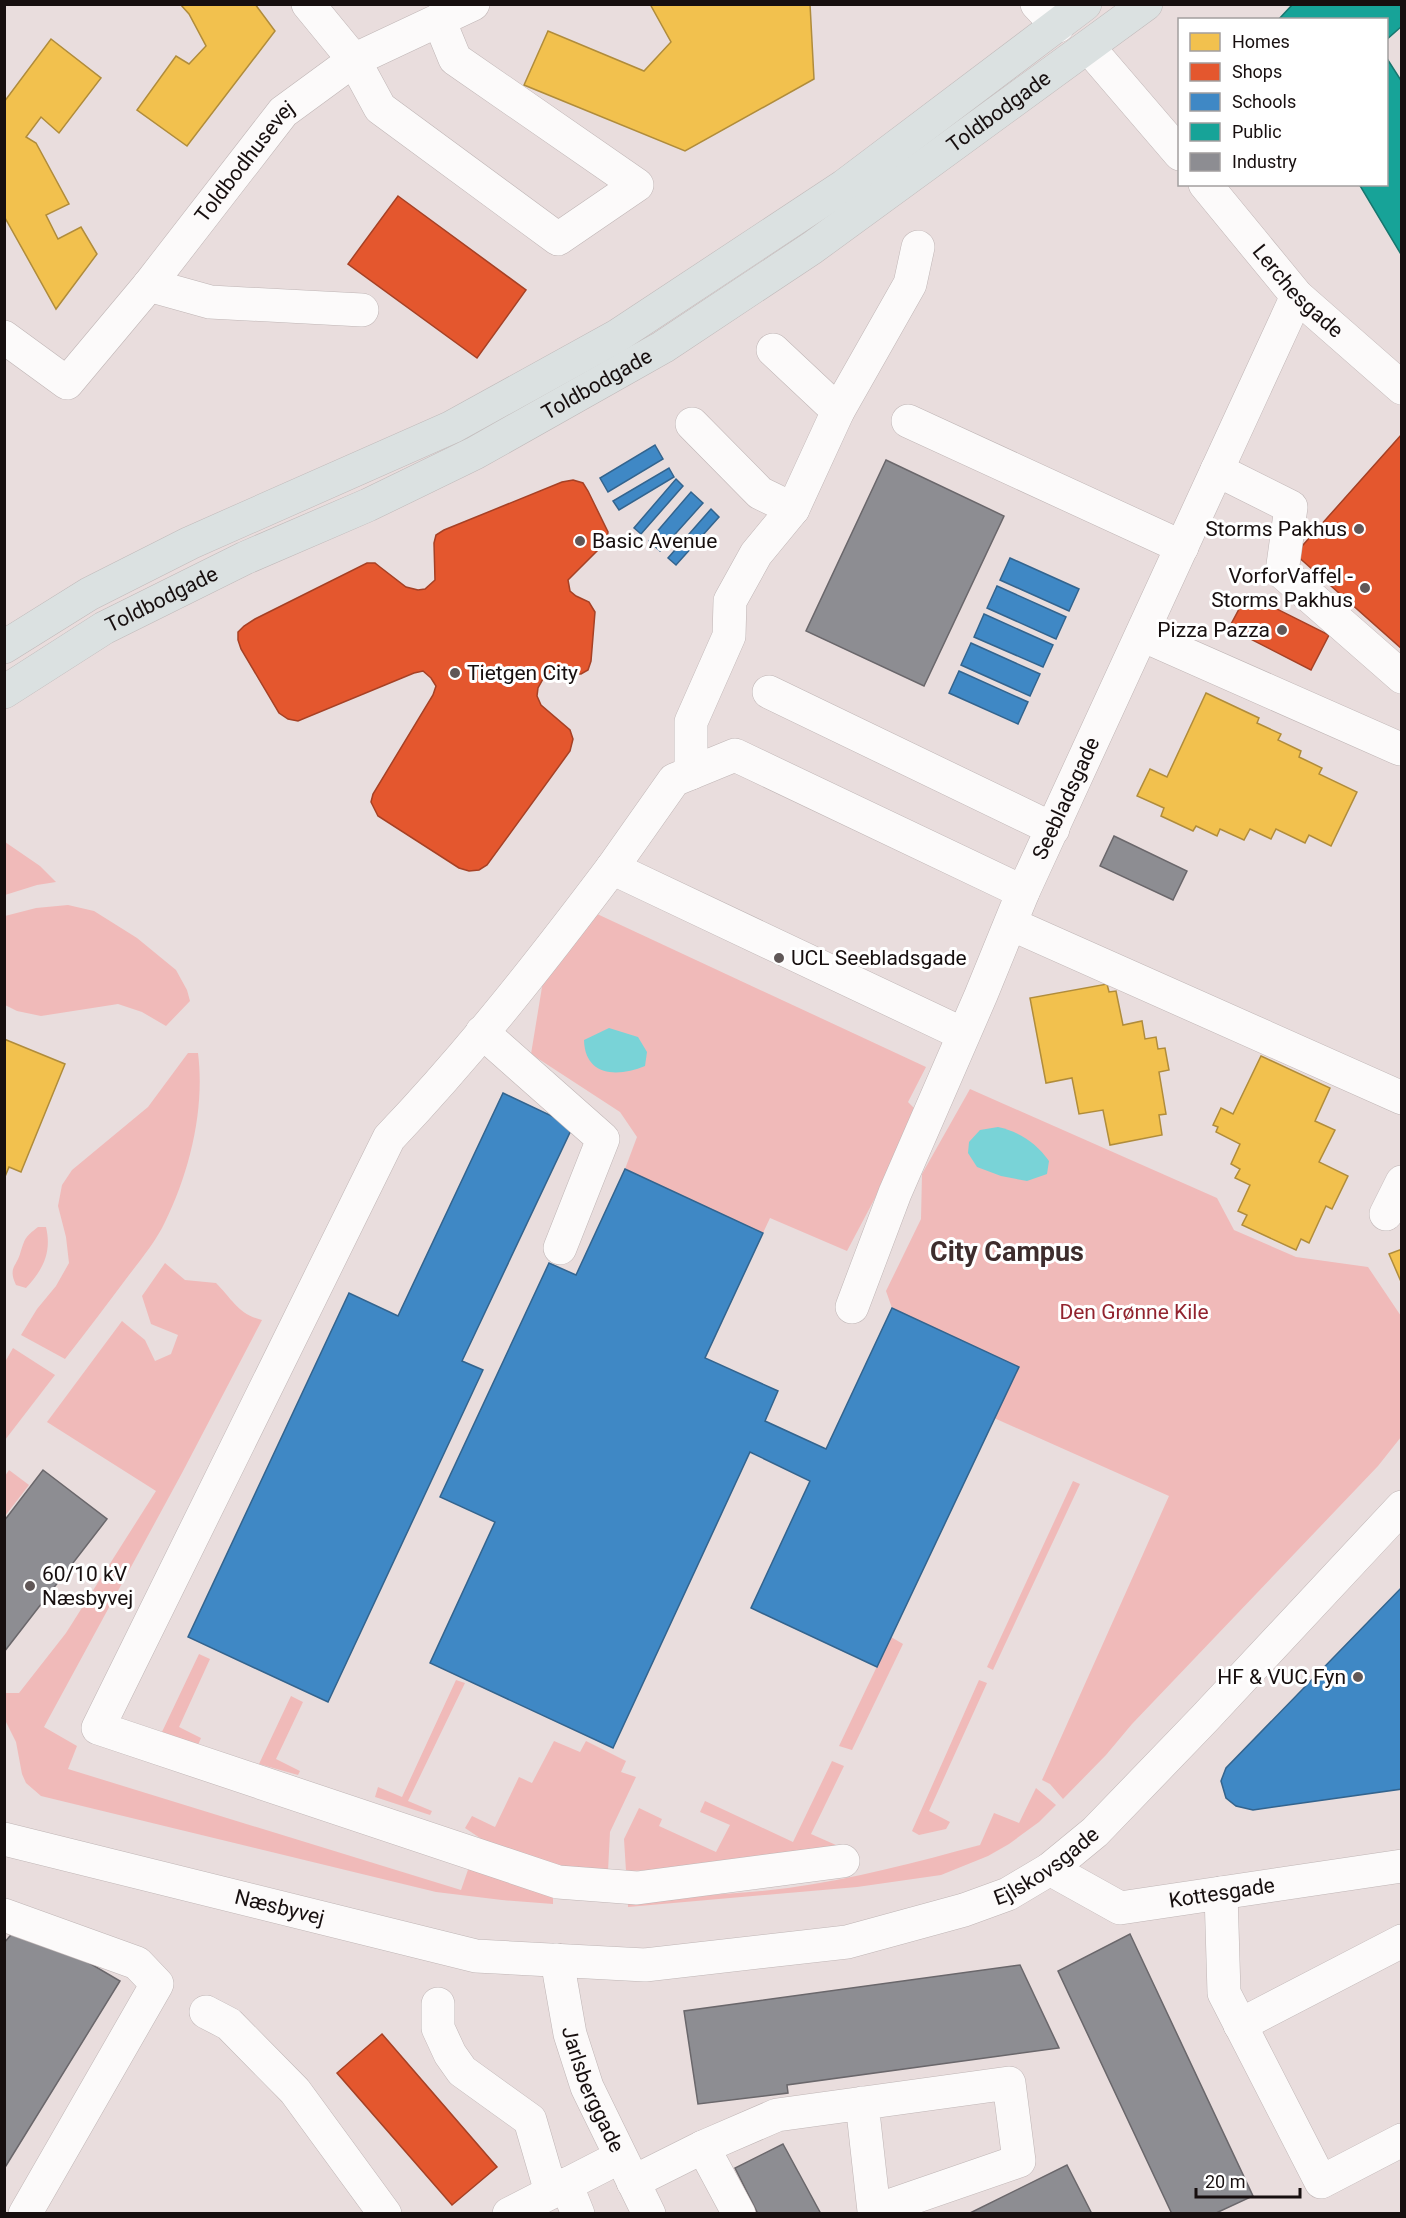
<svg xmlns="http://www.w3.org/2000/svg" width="1406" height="2218" font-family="Roboto,sans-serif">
  <rect width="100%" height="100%" fill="#e9dddd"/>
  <g fill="#f0bab9">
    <path d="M 5,842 L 40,866 L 56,882 L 37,885 L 5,895 Z"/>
    <path d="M 68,905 L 94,911 L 137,938 L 176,970 L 187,990 L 190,1001 L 166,1026 L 142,1012 L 118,1004 L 41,1016 L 17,1011 L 5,1005 L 5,916 L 36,908 Z"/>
    <path d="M 595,913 L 926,1067 L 908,1102 L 914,1108 L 875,1198 L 847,1251 L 770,1218 L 763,1233 L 625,1169 L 637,1137 L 620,1112 L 531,1054 L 543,981 Z"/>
    <path d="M 188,1053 L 198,1053 C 205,1109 190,1171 165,1222 C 156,1241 142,1258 129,1275 C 108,1303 87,1331 65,1359 L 21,1335 L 37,1309 L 56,1286 L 69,1263 L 66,1237 L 58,1206 L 62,1185 L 72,1170 L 148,1107 Z"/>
    <path d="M 970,1089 L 1217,1198 L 1234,1230 L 1296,1257 L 1368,1267 L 1401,1316 L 1401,1437 L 1378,1466 L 1132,1724 L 1106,1755 L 1063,1799 L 1050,1784 L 1042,1780 L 1169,1496 L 994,1418 L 1018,1367 L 892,1308 L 886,1291 L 921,1219 L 922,1174 Z"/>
    <path d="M 38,1227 L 46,1227 C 52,1252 43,1270 26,1288 L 16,1285 C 8,1268 16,1267 20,1254 C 25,1238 25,1237 38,1227 Z"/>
    <path d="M 165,1263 L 185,1280 L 216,1283 C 232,1299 239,1315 262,1320 L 182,1473 L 44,1727 L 77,1746 L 68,1769 L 461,1890 L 470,1864 L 553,1893 L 553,1904 L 502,1900 L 436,1892 L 41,1796 L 26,1783 L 22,1774 L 16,1742 L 5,1720 L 4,1693 L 19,1693 L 66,1633 L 156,1491 L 47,1422 L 122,1321 L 145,1340 L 155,1361 L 171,1354 L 178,1335 L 151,1324 L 142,1296 Z"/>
    <path d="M 13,1348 L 55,1375 L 5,1440 L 5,1362 Z"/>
    <path d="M 9,1470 L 29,1485 L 5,1516 L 5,1476 Z"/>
    <path d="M 1073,1481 L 1080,1484 L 993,1670 L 987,1667 Z"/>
    <path d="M 891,1637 L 903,1644 L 852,1750 L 839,1746 Z"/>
    <path d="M 199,1654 L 210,1659 L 179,1727 L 201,1738 L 198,1745 L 161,1734 Z"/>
    <path d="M 456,1680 L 465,1683 L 408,1801 L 432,1811 L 430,1815 L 375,1797 L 378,1787 L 402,1797 Z"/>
    <path d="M 979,1680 L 987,1683 L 929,1811 L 950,1822 L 946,1829 L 919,1835 L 912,1831 Z"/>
    <path d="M 291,1696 L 303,1702 L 276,1759 L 300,1771 L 298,1775 L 259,1764 Z"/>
    <path d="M 554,1741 L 580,1752 L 586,1741 L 626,1761 L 621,1772 L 636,1777 L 610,1832 L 608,1871 L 557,1866 L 486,1842 L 465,1828 L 472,1816 L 495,1827 L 519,1777 L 532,1783 Z"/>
    <path d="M 832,1761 L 844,1766 L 811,1834 L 836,1845 L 833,1853 L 725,1868 L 626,1871 L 624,1839 L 639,1808 L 662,1819 L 659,1826 L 716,1852 L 730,1825 L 700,1812 L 705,1801 L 793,1842 Z"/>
    <path d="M 1036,1788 L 1056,1805 L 1039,1822 L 1009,1844 L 988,1856 L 941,1875 L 857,1887 L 628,1907 L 628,1899 C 681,1896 735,1895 788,1888 C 853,1879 917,1862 980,1845 L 994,1813 L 1019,1823 Z"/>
  </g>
  <g fill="#79d3d7">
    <path d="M 609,1028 L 638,1037 L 647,1052 L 645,1066 C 618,1077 585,1077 584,1040 Z"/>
    <path d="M 998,1127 C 1020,1132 1036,1143 1049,1161 L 1047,1174 L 1027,1181 L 1001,1176 L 977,1167 L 968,1153 L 969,1142 L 980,1130 Z"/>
  </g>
  <g fill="#f2c14e" stroke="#b08c3b" stroke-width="1.5">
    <path d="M 180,4 L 255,4 L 275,31 L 187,146 L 137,110 L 176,56 L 189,64 L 206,46 L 189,14 Z"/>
    <path d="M 650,4 L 810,4 L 814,79 L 685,151 L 524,85 L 548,31 L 644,71 L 671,42 Z"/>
    <path d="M 51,39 L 101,78 L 59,133 L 41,117 L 26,137 L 36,143 L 69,204 L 46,215 L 58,239 L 81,227 L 97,254 L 56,309 L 4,216 L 4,102 Z"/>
    <path d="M 1206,693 L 1259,718 L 1257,723 L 1281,734 L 1278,740 L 1301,751 L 1299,757 L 1322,768 L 1319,774 L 1357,792 L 1331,846 L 1309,835 L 1305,843 L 1276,829 L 1271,839 L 1250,829 L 1244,840 L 1220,829 L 1217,836 L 1196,826 L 1193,831 L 1161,816 L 1164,808 L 1137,796 L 1150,769 L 1167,777 Z"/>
    <path d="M 1107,984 L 1109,992 L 1116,991 L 1123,1025 L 1142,1021 L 1145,1039 L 1156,1037 L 1158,1049 L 1165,1048 L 1169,1070 L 1159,1072 L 1166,1114 L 1159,1115 L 1162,1135 L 1110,1145 L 1103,1110 L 1079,1114 L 1072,1078 L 1046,1083 L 1030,998 Z"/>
    <path d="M 4,1039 L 65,1064 L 21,1172 L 9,1167 L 4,1179 Z"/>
    <path d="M 1261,1056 L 1330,1088 L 1315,1121 L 1335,1130 L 1319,1162 L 1348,1176 L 1332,1209 L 1326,1206 L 1309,1243 L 1301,1239 L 1296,1250 L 1242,1225 L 1247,1215 L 1238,1211 L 1250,1185 L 1235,1178 L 1240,1169 L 1231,1164 L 1240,1144 L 1216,1132 L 1218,1127 L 1213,1125 L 1221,1108 L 1233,1114 Z"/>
    <path d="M 1402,1249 L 1402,1284 L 1389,1254 Z"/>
  </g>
  <g fill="#e4572e" stroke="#a64125" stroke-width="1.5">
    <path d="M 398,196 L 526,290 L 477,358 L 348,264 Z"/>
    <path d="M 1402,434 L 1402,649 L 1295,554 Z"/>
    <path d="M 573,480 L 583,483 L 588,491 L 608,532 L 607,540 L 602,546 L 568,580 L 570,591 L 576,596 L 589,602 L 595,612 L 591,661 L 588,670 L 581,674 L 550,672 L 543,679 L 538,688 L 537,696 L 541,705 L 570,730 L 573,739 L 570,751 L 487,865 L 479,870 L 469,871 L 459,868 L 378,816 L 371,802 L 373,794 L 433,695 L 436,686 L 431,678 L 423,671 L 414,673 L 298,721 L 288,719 L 279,713 L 241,649 L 238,640 L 238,632 L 244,626 L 255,619 L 367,563 L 375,563 L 380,567 L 406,587 L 418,590 L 425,589 L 435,580 L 434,543 L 436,535 L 444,530 L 562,482 Z"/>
    <path d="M 1247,594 L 1329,635 L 1311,670 L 1229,628 Z"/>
    <path d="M 382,2034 L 497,2167 L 452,2205 L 337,2073 Z"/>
  </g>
  <g fill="#3f88c5" stroke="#33648e" stroke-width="1.5">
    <path d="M 655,445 L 663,459 L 608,492 L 600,478 Z"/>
    <path d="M 669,468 L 674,477 L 619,510 L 613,501 Z"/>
    <path d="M 676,479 L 683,486 L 641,534 L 634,528 Z"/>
    <path d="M 691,492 L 703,503 L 660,551 L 649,541 Z"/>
    <path d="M 711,509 L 719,517 L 676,565 L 668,558 Z"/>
    <path d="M 1010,558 L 1079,589 L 1069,611 L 1000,580 Z"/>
    <path d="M 997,586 L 1066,617 L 1056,639 L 987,608 Z"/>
    <path d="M 984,614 L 1053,645 L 1043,667 L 974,637 Z"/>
    <path d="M 971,643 L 1040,674 L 1030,696 L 961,665 Z"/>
    <path d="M 959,671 L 1028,702 L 1018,724 L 949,693 Z"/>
    <path d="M 503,1093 L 573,1126 L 462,1361 L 483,1370 L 328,1702 L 188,1637 L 349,1293 L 398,1316 Z"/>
    <path d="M 625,1169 L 763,1233 L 705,1358 L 778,1391 L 765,1421 L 826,1449 L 892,1308 L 1019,1367 L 877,1667 L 751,1608 L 810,1481 L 750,1452 L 613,1748 L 430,1663 L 495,1522 L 440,1497 L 549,1263 L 576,1275 Z"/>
    <path d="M 1402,1587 L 1402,1789 L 1253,1810 L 1236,1806 L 1226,1798 L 1221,1781 L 1226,1768 Z"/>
  </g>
  <g fill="#17a398" stroke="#17776f" stroke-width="1.5">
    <path d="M 1293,4 L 1402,4 L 1402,26 L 1386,40 L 1386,20 L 1278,20 Z"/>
    <path d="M 1386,57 L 1402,82 L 1402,256 L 1359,184 L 1386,184 Z"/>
  </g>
  <g fill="#8d8d92" stroke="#6a676b" stroke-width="1.5">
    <path d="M 886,460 L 1004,516 L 924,686 L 806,631 Z"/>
    <path d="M 1114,836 L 1187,871 L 1173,900 L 1100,866 Z"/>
    <path d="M 43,1470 L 107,1519 L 4,1652 L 4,1521 Z"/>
    <path d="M 21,1923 L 120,1981 L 4,2169 L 4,1943 Z"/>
    <path d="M 1130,1934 L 1253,2196 L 1214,2214 L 1172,2214 L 1058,1971 Z"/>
    <path d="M 1020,1965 L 1059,2048 L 787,2085 L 788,2093 L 698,2104 L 684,2011 Z"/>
    <path d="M 783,2144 L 821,2214 L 758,2214 L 735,2168 Z"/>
    <path d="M 1067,2165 L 1092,2214 L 968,2214 Z"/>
  </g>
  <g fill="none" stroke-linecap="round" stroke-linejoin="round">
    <g stroke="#bfb5b5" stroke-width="34">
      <g id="minor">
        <path d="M 308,4 L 354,60 L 380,108 L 558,239 L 637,185 L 455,59 L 439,20"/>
        <path d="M 1037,4 L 1058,26"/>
        <path d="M 1089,48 L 1180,154"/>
        <path id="s1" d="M 1205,184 L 1297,296 L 1402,388"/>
        <path d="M 149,285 L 210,302 L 362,310"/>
        <path id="s2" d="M 4,337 L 67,383 L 149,285 L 283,112 L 354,60 L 473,4"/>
        <path d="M 773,350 L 838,411"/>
        <path d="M 908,421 L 1182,547"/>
        <path d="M 692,424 L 760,493 L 793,509"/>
        <path d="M 1217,470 L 1291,507 L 1282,572 L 1402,677"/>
        <path d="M 1142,635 L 1400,749"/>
        <path d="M 769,692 L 1053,829"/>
        <path d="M 691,773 L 691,722 L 729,636 L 730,601 L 756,554 L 793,509 L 838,411 L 910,284 L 918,247"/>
        <path d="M 612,868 C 542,961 470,1053 389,1138 L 98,1728 L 558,1882 L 637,1888 L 843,1861"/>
        <path d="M 1011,924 L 1402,1098"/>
        <path d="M 482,1032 L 603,1139 L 560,1248"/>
        <path d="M 963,1034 L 612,868 L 674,780 L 735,755 L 1023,892"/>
        <path d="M 1386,1214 L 1402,1182"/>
        <path id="s3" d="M 852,1307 L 895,1193 L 981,995 L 1023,892 L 1297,296"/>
        <path id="s4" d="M 4,1839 L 476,1956 L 645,1965 L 847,1942 L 964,1910 L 1008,1894 L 1050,1869 L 1095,1832 L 1204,1719 L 1402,1507"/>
        <path id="s5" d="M 1050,1869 L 1120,1908 L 1402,1866"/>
        <path d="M 1221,1893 L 1224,1993 L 1321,2182 L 1402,2140"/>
        <path d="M 4,1915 L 137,1963 L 157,1984 L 25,2214"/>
        <path id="s6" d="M 557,1960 L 570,2034 L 587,2087 L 649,2214"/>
        <path d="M 438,2004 L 438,2028 L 450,2054 L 462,2071 L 530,2120 L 551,2192"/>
        <path d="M 206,2012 L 229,2024 L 295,2091 L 385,2214"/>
        <path d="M 1240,2025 L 1402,1941"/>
        <path d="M 703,2147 L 777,2115 L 1009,2083 L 1019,2161 L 874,2211 L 862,2103"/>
        <path d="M 633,2182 L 703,2147 L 739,2214"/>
        <path d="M 566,2184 L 578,2214"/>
        <path d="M 509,2214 L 620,2157"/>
      </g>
    </g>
    <g stroke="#c0baba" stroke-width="34">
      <g id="major">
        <path d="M 4,647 L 89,594 L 190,543 L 452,427 L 617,336 L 844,186 L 1085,4"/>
        <path id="s7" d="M 4,692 L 104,628 L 245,558 L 368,505 L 475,453 L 663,347 L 812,248 L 1146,4"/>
      </g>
    </g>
    <use href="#minor" stroke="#fcfafa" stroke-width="33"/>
    <use href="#major" stroke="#dbe1e1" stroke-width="33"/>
  </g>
  <g fill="#605757" stroke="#fff" stroke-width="2">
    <circle cx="1359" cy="529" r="6"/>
    <circle cx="580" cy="541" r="6"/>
    <circle cx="1365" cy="588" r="6"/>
    <circle cx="1282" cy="630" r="6"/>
    <circle cx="455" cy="673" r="6"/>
    <circle cx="779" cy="958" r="6"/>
    <circle cx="30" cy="1586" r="6"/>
    <circle cx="1358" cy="1677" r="6"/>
  </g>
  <g text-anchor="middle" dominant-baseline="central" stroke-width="6" stroke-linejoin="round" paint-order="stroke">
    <g font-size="21" fill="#170f0f" stroke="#fff">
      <text stroke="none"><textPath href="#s7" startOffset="1155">Toldbodgade</textPath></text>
      <text stroke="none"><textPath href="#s2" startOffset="362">Toldbodhusevej</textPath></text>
      <text stroke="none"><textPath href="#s1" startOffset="142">Lerchesgade</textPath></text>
      <text stroke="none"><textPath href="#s7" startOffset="669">Toldbodgade</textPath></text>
      <text stroke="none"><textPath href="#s7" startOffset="183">Toldbodgade</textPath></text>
      <text stroke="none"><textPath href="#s3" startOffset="552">Seebladsgade</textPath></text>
      <text stroke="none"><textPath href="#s4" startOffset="1074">Ejlskovsgade</textPath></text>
      <text stroke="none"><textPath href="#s5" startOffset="183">Kottesgade</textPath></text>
      <text stroke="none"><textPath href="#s4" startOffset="284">Næsbyvej</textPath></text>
      <text stroke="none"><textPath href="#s6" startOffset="135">Jarlsberggade</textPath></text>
    </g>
    <g font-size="21" fill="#170f0f" stroke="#fff" text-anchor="end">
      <text x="1347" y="529">Storms Pakhus</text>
      <text x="592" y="541" text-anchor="start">Basic Avenue</text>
      <text x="1353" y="576">VorforVaffel -<tspan x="1353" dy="24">Storms Pakhus</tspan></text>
      <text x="1270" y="630">Pizza Pazza</text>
      <text x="467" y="673" text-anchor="start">Tietgen City</text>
      <text x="791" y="958" text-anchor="start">UCL Seebladsgade</text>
      <text x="42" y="1574" text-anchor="start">60/10 kV<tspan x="42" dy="24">Næsbyvej</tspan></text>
      <text x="1346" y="1677">HF &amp; VUC Fyn</text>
    </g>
    <g font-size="21" fill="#92242f" stroke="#fff">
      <text x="1134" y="1312">Den Grønne Kile</text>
    </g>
    <g font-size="27" font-weight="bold" fill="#3e2d2d" stroke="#fff">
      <text x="1007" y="1252">City Campus</text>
    </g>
  </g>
  <rect width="1406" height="2218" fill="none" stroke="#170f0f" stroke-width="12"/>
  <rect x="1178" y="18" width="210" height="168" fill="#ffffff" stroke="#a29f9f" stroke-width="1.5"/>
  <rect x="1190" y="33" width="30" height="18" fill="#f2c14e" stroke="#a29f9f" stroke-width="1.5"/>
  <text x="1232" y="48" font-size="18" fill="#170f0f">Homes</text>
  <rect x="1190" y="63" width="30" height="18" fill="#e4572e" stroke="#a29f9f" stroke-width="1.5"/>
  <text x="1232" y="78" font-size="18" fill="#170f0f">Shops</text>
  <rect x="1190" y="93" width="30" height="18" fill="#3f88c5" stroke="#a29f9f" stroke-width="1.5"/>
  <text x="1232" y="108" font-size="18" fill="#170f0f">Schools</text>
  <rect x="1190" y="123" width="30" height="18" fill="#17a398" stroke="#a29f9f" stroke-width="1.5"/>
  <text x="1232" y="138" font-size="18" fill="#170f0f">Public</text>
  <rect x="1190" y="153" width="30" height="18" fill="#8d8d92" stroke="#a29f9f" stroke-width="1.5"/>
  <text x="1232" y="168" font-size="18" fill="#170f0f">Industry</text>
  <path d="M1196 2188v9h104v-9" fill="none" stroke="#170f0f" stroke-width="3"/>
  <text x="1205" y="2188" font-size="18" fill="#170f0f" stroke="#ffffff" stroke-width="4.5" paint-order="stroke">20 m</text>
</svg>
